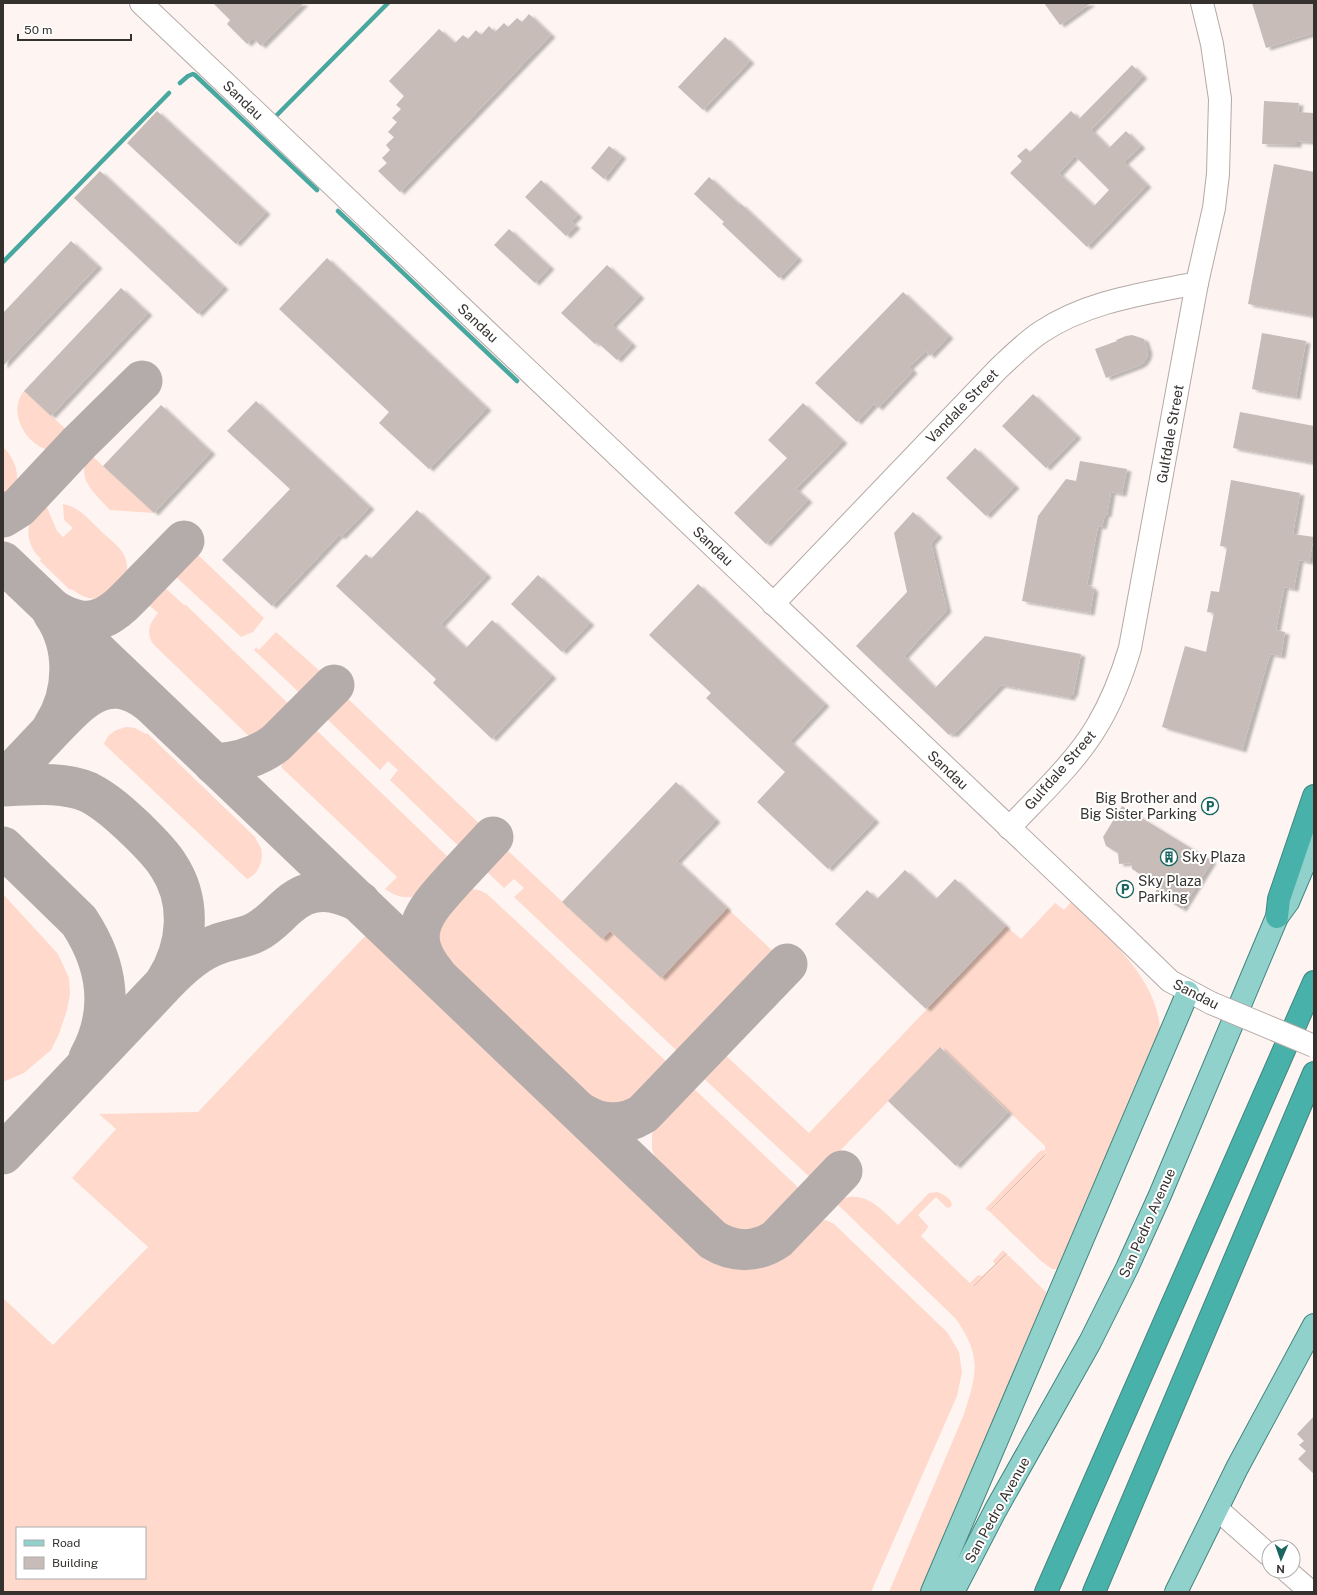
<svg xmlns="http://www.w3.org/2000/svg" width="1317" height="1595" font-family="'Public Sans',sans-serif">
  <defs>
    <pattern id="garden-furrows" width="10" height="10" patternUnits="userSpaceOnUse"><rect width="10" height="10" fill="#ffd9cb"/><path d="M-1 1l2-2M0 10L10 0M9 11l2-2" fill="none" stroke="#dbbbaf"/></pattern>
    <filter id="shadow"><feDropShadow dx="4.5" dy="2.5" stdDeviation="1" flood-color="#0004"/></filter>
  </defs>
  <rect width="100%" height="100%" fill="#fef5f2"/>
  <g fill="#ffd9cb" fill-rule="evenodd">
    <path d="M 24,391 L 70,433 L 57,445 L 48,450 C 25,444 7,411 24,391 Z"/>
    <path d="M 3,447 C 17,460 26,488 3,496 Z"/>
    <path d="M 90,454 L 154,513 L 110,510 C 94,492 74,478 90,454 Z"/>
    <path d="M 63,504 C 79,507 87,518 98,528 C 105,536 119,545 124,555 C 136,581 112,605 85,597 C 80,595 76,592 71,589 L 70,590 L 40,561 L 41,559 C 23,542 24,518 46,505 L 57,531 L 63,537 L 73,528 L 64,520 Z"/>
    <path d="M 195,552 L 264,618 L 253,632 L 241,637 L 174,575 C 179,565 186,558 195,552 Z"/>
    <path d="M 161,584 L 184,605 L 186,605 L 295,710 L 265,738 L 259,741 L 254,741 L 153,644 C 146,632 149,624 158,613 L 144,601 Z"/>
    <path d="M 276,632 L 322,673 L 322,680 L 305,698 L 254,650 L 256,647 L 259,650 Z"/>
    <path d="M 339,696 L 346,697 L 485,829 L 470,844 L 459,846 L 451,839 L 390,780 L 398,770 L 388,761 L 380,770 L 322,714 Z"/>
    <path d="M 311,725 L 451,860 L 450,866 C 430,887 415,910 385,889 L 397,877 L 281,767 L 285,752 Z"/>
    <path d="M 127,727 L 135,728 L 146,734 L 147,733 L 255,837 C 256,840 259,844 261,848 C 264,860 259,874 247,879 L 104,744 C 108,733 116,729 127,727 Z"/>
    <path d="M 503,846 L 602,939 L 610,931 L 661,978 L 727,908 L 779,957 L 690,1050 L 681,1052 L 676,1050 L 514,897 L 524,888 L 514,879 L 504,888 L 483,868 Z"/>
    <path d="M 472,889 L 479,890 L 487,894 L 668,1063 L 670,1068 L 669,1072 C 637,1103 623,1129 580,1093 L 446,964 C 429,941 431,927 450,905 C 457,897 462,892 472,889 Z"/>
    <path d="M 3,894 L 58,954 L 69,978 L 70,994 L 67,1010 L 59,1034 L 51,1050 L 24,1073 L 3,1082 Z"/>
    <path d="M 1072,901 C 1108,938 1162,981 1160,1037 L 1060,1269 L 1052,1269 L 1041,1261 L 989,1211 L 1046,1157 L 1045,1146 L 941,1047 L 831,1160 L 814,1181 L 700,1075 L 722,1052 L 809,1133 L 1006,926 L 1021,939 L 1055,903 L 1064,910 Z"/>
    <path d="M 370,931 L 703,1248 L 718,1259 L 736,1264 L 758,1263 L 779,1257 L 794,1245 L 812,1225 L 819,1222 L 826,1220 L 834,1224 L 947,1332 L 959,1352 L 962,1372 L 957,1396 L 871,1592 L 3,1592 L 3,1298 L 53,1345 L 148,1247 L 72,1178 L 116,1129 L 99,1114 L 198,1112 ZM 17,1528 L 145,1528 L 145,1578 L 17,1578 Z"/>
    <path d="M 690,1085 L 803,1192 L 774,1224 L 761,1233 L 746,1236 L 727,1232 L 664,1172 L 655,1157 L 652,1149 L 652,1134 L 662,1117 L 661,1116 Z"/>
    <path d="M 938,1192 C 944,1195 951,1198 952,1205 L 949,1208 L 946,1207 L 936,1197 L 918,1215 L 928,1226 L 927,1229 L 921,1236 L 974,1287 L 1008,1255 L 1049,1295 L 927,1592 L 889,1592 L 964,1414 C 977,1373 982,1357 956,1319 L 835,1202 C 863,1187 880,1208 898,1225 L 929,1193 Z"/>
  </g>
  <g fill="url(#garden-furrows)">
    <path d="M 1045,1150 L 1046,1157 L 989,1211 L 985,1209 L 1040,1151 Z"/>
    <path d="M 1003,1250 L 1008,1255 L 974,1287 L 970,1283 L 978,1275 L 982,1276 L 995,1264 L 993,1261 Z"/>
  </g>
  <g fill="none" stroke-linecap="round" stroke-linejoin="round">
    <g stroke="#48a79f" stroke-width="4.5">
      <path d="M 180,83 L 188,76 L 193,74 L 195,75 L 317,190"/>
      <path d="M 272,120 L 388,3"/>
      <path d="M 338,211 L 517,381"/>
      <path d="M 3,262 L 169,93"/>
    </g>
    <g stroke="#b4acaa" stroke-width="41">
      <path d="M 3,517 L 19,507 L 79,443 L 142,381"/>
      <path d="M 3,562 L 713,1240 C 734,1253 757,1253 777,1239 L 842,1171"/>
      <path d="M 52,609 C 94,636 114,614 143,583 C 157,569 170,555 184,541"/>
      <path d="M 53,613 C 76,646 75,693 53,727"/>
      <path d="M 214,764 C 238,763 258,757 276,743 L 334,685"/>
      <path d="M 3,782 C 19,765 35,748 51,731 C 80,701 105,670 148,701"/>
      <path d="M 3,786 C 31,785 61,781 88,792 C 106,801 121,815 136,829 C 147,840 160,852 168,865 C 192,901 188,946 166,981"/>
      <path d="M 3,847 L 79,921 C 108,965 115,1011 89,1058"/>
      <path d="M 435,973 C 403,934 425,911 453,880 C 466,866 480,851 493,837"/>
      <path d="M 583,1114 C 603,1126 623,1126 643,1114 L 787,964"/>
      <path d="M 3,1154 L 165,983 C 180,967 197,951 218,944 C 231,939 245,938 256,932 C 270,925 278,914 289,905 C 312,885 335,890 360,902"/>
    </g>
  </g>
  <g fill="#c7bcb8" fill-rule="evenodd" filter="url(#shadow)">
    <path d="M 213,3 L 304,3 L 261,46 L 253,38 L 247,44 L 227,24 L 230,20 Z"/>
    <path d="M 1044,3 L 1091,3 L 1060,25 Z"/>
    <path d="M 1252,3 L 1314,3 L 1314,33 L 1266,48 Z"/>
    <path d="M 529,14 L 551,35 L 400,192 L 378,171 L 387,163 L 382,158 L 390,150 L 386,145 L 394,137 L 388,132 L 397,122 L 392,118 L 401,109 L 396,105 L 404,96 L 389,81 L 439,29 L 455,43 L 463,35 L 468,39 L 476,30 L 481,35 L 489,26 L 495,32 L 504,23 L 508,27 L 517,18 L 522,22 Z"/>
    <path d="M 725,37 L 750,61 L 703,110 L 678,87 Z"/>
    <path d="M 1132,65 L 1143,76 L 1091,130 L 1109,148 L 1126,131 L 1141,146 L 1124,162 L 1147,185 L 1087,247 L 1010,173 L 1022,161 L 1017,156 L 1026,148 L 1030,152 L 1071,111 L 1079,119 ZM 1075,156 L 1109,190 L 1094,206 L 1059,173 Z"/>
    <path d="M 1264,101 L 1299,103 L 1298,112 L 1313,113 L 1314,142 L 1297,141 L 1297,145 L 1262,144 Z"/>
    <path d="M 157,111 L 266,212 L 236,244 L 127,143 Z"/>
    <path d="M 609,146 L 622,156 L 604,179 L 591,168 Z"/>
    <path d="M 1274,164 L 1314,172 L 1314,316 L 1248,304 Z"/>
    <path d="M 100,171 L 224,287 L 198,314 L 74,198 Z"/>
    <path d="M 709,177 L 740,205 L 741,204 L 798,258 L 779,278 L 722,224 L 724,222 L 694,194 Z"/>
    <path d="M 541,180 L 578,215 L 571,222 L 576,226 L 566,236 L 525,197 Z"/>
    <path d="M 509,229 L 550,267 L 535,283 L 494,245 Z"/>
    <path d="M 71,241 L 98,266 L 3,366 L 3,313 Z"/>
    <path d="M 327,258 L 487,408 L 429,469 L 379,423 L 389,412 L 279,309 Z"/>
    <path d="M 607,265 L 640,296 L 612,325 L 632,344 L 617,360 L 597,342 L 595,344 L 561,313 Z"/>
    <path d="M 121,288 L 148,313 L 51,416 L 24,391 Z"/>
    <path d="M 903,292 L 949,336 L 930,356 L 926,351 L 909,367 L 913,371 L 878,408 L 874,404 L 857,422 L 815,383 Z"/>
    <path d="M 1262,333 L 1306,341 L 1296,397 L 1252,389 Z"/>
    <path d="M 1132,335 L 1144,339 L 1148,351 L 1147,357 L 1143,363 L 1138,366 L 1106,378 L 1095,349 L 1117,341 L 1116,340 L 1126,336 Z"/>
    <path d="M 1033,394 L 1077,436 L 1046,468 L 1002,426 Z"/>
    <path d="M 256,401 L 370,507 L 341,537 L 339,535 L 272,606 L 222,560 L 290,489 L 227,431 Z"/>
    <path d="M 803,403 L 843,441 L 796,489 L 808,500 L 766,544 L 734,513 L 787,458 L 768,440 Z"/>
    <path d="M 161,405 L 211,452 L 154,513 L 103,466 Z"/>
    <path d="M 1240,412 L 1314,426 L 1314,463 L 1233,448 Z"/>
    <path d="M 975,448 L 1015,486 L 986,516 L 946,478 Z"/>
    <path d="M 1080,461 L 1127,469 L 1122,494 L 1111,492 L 1107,515 L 1105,514 L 1102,527 L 1098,526 L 1087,585 L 1092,586 L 1091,588 L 1094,589 L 1090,613 L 1022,601 L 1038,516 L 1066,479 L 1076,481 Z"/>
    <path d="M 1231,480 L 1300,493 L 1293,534 L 1314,537 L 1309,562 L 1299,560 L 1294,589 L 1284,587 L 1276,630 L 1285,632 L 1281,656 L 1270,654 L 1242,750 L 1162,727 L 1185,646 L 1206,652 L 1214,613 L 1207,612 L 1211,591 L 1219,592 L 1227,547 L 1220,546 Z"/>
    <path d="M 417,510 L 487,575 L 441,624 L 466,648 L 492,620 L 552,676 L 492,739 L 433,683 L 436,679 L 336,586 L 366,554 L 371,559 Z"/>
    <path d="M 913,512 L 938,535 L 931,543 L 947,610 L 904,656 L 935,688 L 985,636 L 1081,654 L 1073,695 L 1071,694 L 1071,698 L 1001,685 L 953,735 L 951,733 L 949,735 L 856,646 L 907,592 L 894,533 Z"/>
    <path d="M 538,575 L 590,623 L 562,652 L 511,604 Z"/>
    <path d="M 698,584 L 825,704 L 790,741 L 875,820 L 828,869 L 757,802 L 785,772 L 706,698 L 711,693 L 649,635 Z"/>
    <path d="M 676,782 L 716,820 L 677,861 L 727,908 L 661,978 L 610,931 L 602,939 L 562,902 Z"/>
    <path d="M 1122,806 L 1212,861 L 1182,909 L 1169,901 L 1168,894 L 1156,895 L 1156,884 L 1132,869 L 1131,863 L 1119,864 L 1118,853 L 1106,846 L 1103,837 Z"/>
    <path d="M 905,870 L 936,899 L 955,879 L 1006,926 L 926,1009 L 835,924 L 867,890 L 877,899 Z"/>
    <path d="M 940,1047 L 1008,1112 L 956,1166 L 888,1101 Z"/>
    <path d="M 1314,1416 L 1314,1474 L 1298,1459 L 1306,1451 L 1299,1445 L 1304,1441 L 1297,1434 Z"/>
  </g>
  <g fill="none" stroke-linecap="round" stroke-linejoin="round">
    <g stroke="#b4a9a5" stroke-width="24">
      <g id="minor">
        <path d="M 141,3 L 1110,923 L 1170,981 L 1211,1003"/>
        <path d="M 773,604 L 999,368 C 1012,356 1026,342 1041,332 C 1088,301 1143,294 1197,283"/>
        <path d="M 1009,828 C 1038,797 1076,762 1097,726 C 1112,701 1122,675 1130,648 L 1197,283 L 1214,208 L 1218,174 L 1220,99 L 1212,44 L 1202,3"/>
        <path d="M 1217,1509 L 1269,1555"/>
        <path d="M 1287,1571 L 1311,1592"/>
      </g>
    </g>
    <g stroke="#41857f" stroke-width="24">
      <g id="major">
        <path d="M 932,1592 L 1188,992"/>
        <path d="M 953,1592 L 995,1511 L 1090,1342 L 1127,1268 L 1160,1195 L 1277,917 L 1288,902 L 1314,841"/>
        <path d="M 1176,1592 L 1237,1468 L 1314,1325"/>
      </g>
    </g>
    <g stroke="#41857f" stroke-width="24">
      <g id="highway">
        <path d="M 1277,917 L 1279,899 L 1314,796"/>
        <path d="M 1046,1592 L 1314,982"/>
        <path d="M 1094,1592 L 1314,1073"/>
      </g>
    </g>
    <use href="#minor" stroke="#fff" stroke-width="22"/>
    <use href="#major" stroke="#91d1cc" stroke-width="22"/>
    <use href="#highway" stroke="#48b2aa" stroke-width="22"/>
    <g stroke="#b4a9a5" stroke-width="24" stroke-linecap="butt">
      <path id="minor-bridge" d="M 1211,1003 L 1314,1046"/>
    </g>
    <use href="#minor-bridge" stroke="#fff" stroke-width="22"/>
  </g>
  <defs>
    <g id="parking-ring" transform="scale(0.9)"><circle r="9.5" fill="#fff" stroke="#196660" stroke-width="1.5"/><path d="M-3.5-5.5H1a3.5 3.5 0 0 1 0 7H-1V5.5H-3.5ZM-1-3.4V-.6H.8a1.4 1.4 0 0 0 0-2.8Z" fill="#196660"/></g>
    <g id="building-ring" transform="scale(0.9)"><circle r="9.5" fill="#fff" stroke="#196660" stroke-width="1.5"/><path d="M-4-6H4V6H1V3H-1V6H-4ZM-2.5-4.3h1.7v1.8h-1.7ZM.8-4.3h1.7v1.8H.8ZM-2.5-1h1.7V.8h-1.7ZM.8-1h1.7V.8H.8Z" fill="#196660"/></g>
  </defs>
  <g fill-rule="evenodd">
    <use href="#parking-ring" x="1210" y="806"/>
    <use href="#building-ring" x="1169" y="857"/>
    <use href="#parking-ring" x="1125" y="889"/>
  </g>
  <g text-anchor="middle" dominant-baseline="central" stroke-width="4" stroke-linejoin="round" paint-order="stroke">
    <g font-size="14" fill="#35312f" stroke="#fff">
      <text transform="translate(243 100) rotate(44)">Sandau</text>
      <text transform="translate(478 323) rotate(43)">Sandau</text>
      <text transform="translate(962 406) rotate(-46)">Vandale Street</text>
      <text transform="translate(1170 434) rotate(-80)">Gulfdale Street</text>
      <text transform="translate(713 546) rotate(44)">Sandau</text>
      <text transform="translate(948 770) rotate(43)">Sandau</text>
      <text transform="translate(1060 770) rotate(-49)">Gulfdale Street</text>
      <text transform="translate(1196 994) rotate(27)">Sandau</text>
      <text transform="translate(1147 1223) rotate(-66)">San Pedro Avenue</text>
      <text transform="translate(997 1510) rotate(-61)">San Pedro Avenue</text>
    </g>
    <g font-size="14" fill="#35312f" stroke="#fff" text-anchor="start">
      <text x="1197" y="798" text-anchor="end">Big Brother and<tspan x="1197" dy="16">Big Sister Parking</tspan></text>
      <text x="1182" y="857">Sky Plaza</text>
      <text x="1138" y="881">Sky Plaza<tspan x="1138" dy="16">Parking</tspan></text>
    </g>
  </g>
  <rect width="1317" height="1595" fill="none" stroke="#35312f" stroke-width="8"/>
  <rect x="16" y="1527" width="130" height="52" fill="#ffffff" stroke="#aeadac"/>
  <rect x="24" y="1540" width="20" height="6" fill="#91d1cc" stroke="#aeadac"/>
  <text x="52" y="1547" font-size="12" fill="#35312f">Road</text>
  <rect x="24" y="1557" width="20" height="12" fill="#c7bcb8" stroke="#aeadac"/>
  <text x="52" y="1567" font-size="12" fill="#35312f">Building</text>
  <g transform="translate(1281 1559) rotate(182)"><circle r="19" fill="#ffffff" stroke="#aeadac"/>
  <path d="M0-3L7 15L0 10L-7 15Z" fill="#196660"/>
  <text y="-6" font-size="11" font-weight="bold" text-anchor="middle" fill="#35312f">N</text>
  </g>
  <path d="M18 34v6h113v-6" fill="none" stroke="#35312f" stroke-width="2"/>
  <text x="24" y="34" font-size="12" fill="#35312f" stroke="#ffffff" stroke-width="3" paint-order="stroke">50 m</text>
</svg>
